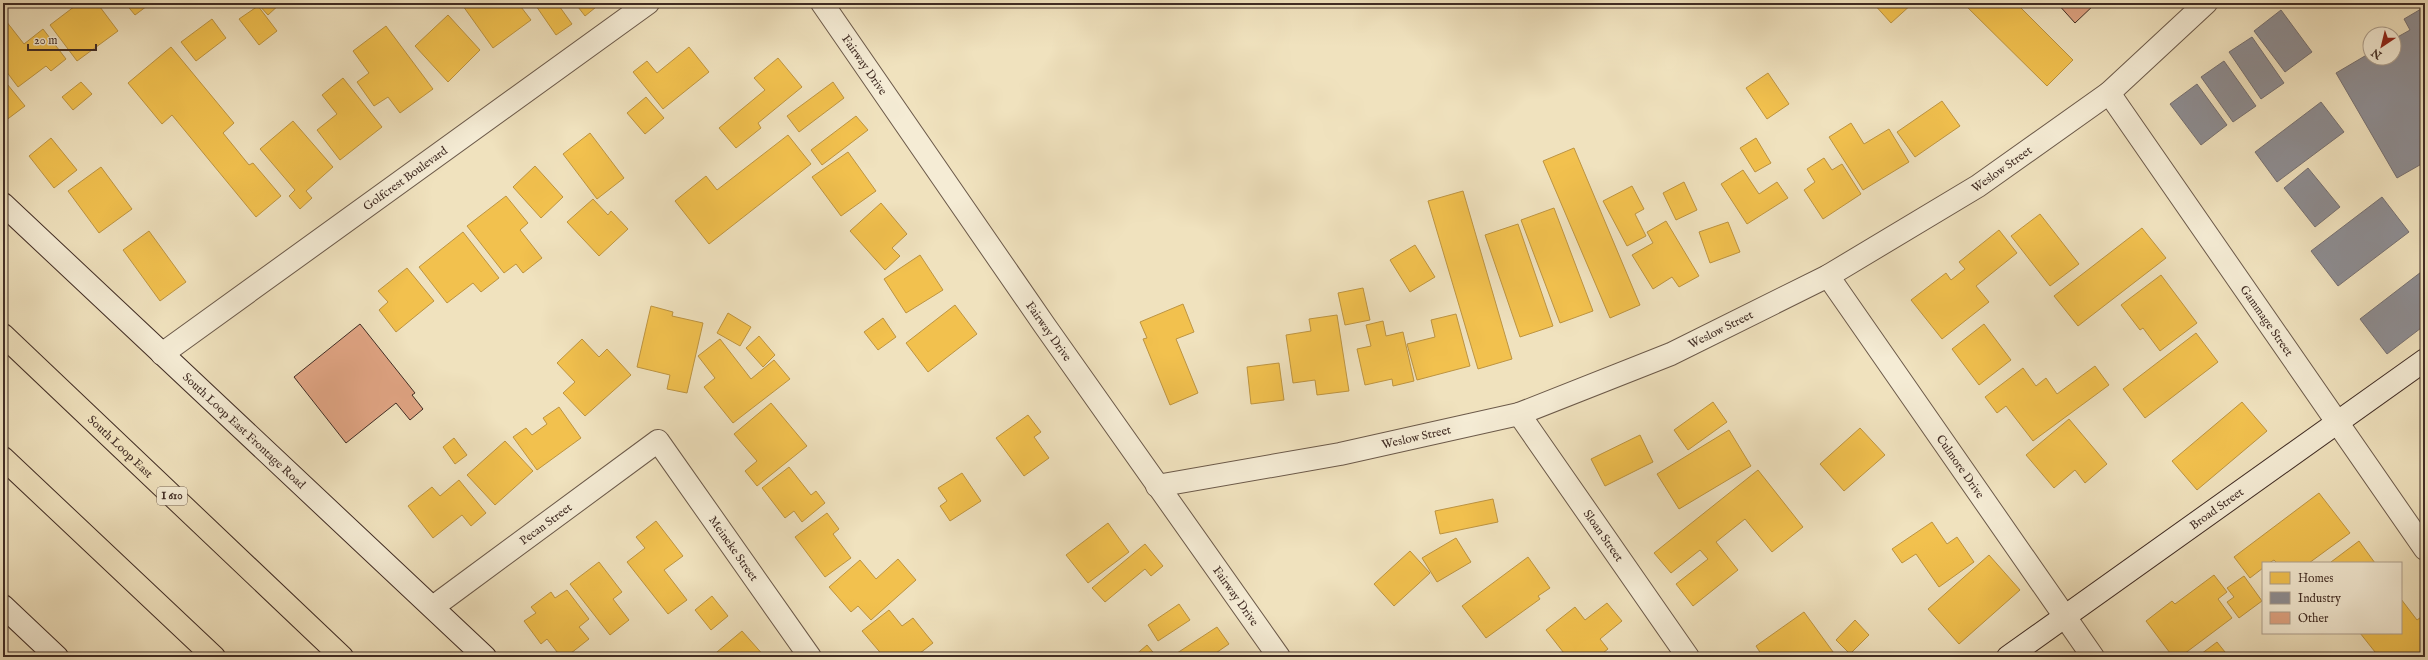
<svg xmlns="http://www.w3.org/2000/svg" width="2428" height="660" font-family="'IM FELL English',serif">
  <rect width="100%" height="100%" fill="#f0e2be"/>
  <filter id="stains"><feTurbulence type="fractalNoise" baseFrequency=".005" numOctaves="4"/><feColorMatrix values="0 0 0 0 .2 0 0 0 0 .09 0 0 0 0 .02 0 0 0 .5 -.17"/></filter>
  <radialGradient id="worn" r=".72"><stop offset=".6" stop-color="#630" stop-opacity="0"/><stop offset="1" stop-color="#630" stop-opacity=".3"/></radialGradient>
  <g fill="#f2c14e" stroke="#bd9441">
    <path d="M 79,3 L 97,3 L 118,31 L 77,61 L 50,25 Z"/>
    <path d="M 125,3 L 151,3 L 135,15 Z"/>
    <path d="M 257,3 L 281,3 L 268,15 Z"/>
    <path d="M 467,3 L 518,3 L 531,20 L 493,48 L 463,6 Z"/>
    <path d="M 534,3 L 557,3 L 572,24 L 556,35 Z"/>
    <path d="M 575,3 L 601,3 L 585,16 Z"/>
    <path d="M 1873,3 L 1913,3 L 1891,23 Z"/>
    <path d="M 1963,3 L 2016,3 L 2073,60 L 2047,86 Z"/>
    <path d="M 258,6 L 277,31 L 259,45 L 239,19 Z"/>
    <path d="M 448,15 L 480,50 L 448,82 L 415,46 Z"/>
    <path d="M 212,19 L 226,38 L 196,61 L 181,42 Z"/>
    <path d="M 6,21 L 24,44 L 43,29 L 66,59 L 51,71 L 46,66 L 18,87 L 3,67 L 3,24 Z"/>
    <path d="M 386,26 L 433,89 L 400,113 L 388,97 L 374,106 L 357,82 L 369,73 L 353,51 Z"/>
    <path d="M 171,47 L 234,123 L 223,133 L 249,165 L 253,163 L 281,196 L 256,217 L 172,115 L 162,124 L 128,83 Z"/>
    <path d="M 689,47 L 709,72 L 663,109 L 633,72 L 647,61 L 657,73 Z"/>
    <path d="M 778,58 L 802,87 L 758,123 L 761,128 L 736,148 L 719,128 L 765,90 L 754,78 Z"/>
    <path d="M 1768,73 L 1789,104 L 1767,119 L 1746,88 Z"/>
    <path d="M 343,78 L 382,127 L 340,160 L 317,130 L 337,114 L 322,95 Z"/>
    <path d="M 3,79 L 25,106 L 5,121 L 3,118 Z"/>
    <path d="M 81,82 L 92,94 L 73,110 L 62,97 Z"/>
    <path d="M 833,82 L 844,98 L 799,132 L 787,116 Z"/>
    <path d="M 646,97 L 664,118 L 645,134 L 627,113 Z"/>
    <path d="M 1942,101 L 1960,126 L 1915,157 L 1897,132 Z"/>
    <path d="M 856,116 L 868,130 L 822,165 L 811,150 Z"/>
    <path d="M 293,121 L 333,167 L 306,191 L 312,198 L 300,209 L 289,196 L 295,190 L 260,149 Z"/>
    <path d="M 1851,123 L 1864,144 L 1889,129 L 1909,162 L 1863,190 L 1829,137 Z"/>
    <path d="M 590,133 L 624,178 L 597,199 L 563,154 Z"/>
    <path d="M 788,135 L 811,164 L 709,244 L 675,201 L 706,176 L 717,190 Z"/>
    <path d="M 51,138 L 77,170 L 54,188 L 29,156 Z"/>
    <path d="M 1756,138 L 1771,163 L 1755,172 L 1740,148 Z"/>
    <path d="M 1574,148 L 1640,305 L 1610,318 L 1543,161 Z"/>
    <path d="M 848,152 L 876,191 L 841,216 L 812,177 Z"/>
    <path d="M 1824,158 L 1832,170 L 1842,164 L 1861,194 L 1823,219 L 1804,190 L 1815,182 L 1807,169 Z"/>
    <path d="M 535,166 L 563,197 L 541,218 L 513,187 Z"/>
    <path d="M 101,167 L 132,209 L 99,233 L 68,191 Z"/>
    <path d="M 1743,170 L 1759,194 L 1777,182 L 1788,198 L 1747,224 L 1721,184 Z"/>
    <path d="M 1684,182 L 1697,210 L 1676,220 L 1663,193 Z"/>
    <path d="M 1632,186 L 1644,209 L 1635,214 L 1646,236 L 1627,246 L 1603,201 Z"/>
    <path d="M 1463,191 L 1512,359 L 1478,369 L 1428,201 Z"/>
    <path d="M 506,196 L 528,223 L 520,230 L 542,258 L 523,273 L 516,264 L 504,273 L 467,226 Z"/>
    <path d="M 593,199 L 608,215 L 611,211 L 628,229 L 599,256 L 567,222 Z"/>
    <path d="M 881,203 L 907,234 L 892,248 L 900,256 L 885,270 L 850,231 Z"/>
    <path d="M 1554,208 L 1593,311 L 1560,323 L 1521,220 Z"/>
    <path d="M 2040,214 L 2079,264 L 2050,286 L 2011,236 Z"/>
    <path d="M 1666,221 L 1699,276 L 1679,287 L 1672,277 L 1653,289 L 1632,255 L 1653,243 L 1647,232 Z"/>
    <path d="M 1728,222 L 1740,252 L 1710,263 L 1699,232 Z"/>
    <path d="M 1518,224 L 1553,326 L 1520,337 L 1485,235 Z"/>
    <path d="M 2142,228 L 2166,258 L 2078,326 L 2054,296 Z"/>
    <path d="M 1999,230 L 2017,253 L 1976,286 L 1989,302 L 1942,339 L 1911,300 L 1946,273 L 1951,280 L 1965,269 L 1959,262 Z"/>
    <path d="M 149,231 L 186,282 L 160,301 L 123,250 Z"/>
    <path d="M 463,232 L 499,278 L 481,292 L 473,283 L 447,303 L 419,267 Z"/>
    <path d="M 1415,245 L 1435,277 L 1410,292 L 1390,260 Z"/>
    <path d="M 920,255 L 943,290 L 906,313 L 884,279 Z"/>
    <path d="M 407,268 L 434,301 L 396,332 L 379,310 L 388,302 L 378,291 Z"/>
    <path d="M 2161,275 L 2197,323 L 2160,351 L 2143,328 L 2140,330 L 2121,305 Z"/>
    <path d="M 1363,288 L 1370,320 L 1345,325 L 1338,293 Z"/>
    <path d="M 1183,304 L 1194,332 L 1176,339 L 1198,393 L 1170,405 L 1143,339 L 1147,338 L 1140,322 Z"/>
    <path d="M 955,305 L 977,334 L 928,372 L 906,343 Z"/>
    <path d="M 651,306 L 673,312 L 672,316 L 703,323 L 687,393 L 667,389 L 670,375 L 637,367 Z"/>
    <path d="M 728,313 L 751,327 L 740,346 L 717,333 Z"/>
    <path d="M 1456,314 L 1470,366 L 1417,380 L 1407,344 L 1435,337 L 1431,320 Z"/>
    <path d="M 1337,315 L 1349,391 L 1317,395 L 1315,380 L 1293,383 L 1286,335 L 1311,331 L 1309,319 Z"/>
    <path d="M 883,318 L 896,337 L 878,350 L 864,332 Z"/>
    <path d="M 1383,321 L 1386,336 L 1403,332 L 1414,381 L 1393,386 L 1392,379 L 1365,385 L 1357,349 L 1371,346 L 1366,325 Z"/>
    <path d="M 1984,324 L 2011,360 L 1979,385 L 1952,349 Z"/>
    <path d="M 2196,333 L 2218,362 L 2145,418 L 2123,389 Z"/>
    <path d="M 759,336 L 775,355 L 763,367 L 746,348 Z"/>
    <path d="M 582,339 L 599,357 L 607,349 L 631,375 L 585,416 L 563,393 L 575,382 L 557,363 Z"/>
    <path d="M 720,339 L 751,379 L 774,360 L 790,379 L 733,423 L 704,387 L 715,378 L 698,356 Z"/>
    <path d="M 1279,363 L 1284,400 L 1251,404 L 1247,367 Z"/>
    <path d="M 2095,366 L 2109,385 L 2033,441 L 2006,406 L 1997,413 L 1985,397 L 2023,368 L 2036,386 L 2046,378 L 2057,394 Z"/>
    <path d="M 1713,402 L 1727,422 L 1688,450 L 1674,430 Z"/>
    <path d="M 2242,402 L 2267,431 L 2197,490 L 2172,461 Z"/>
    <path d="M 771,403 L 807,446 L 757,486 L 745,471 L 757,461 L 734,434 Z"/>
    <path d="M 559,407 L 581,438 L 537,470 L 513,437 L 526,428 L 532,435 L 547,424 L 543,418 Z"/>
    <path d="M 1028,415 L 1041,432 L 1034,437 L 1049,458 L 1024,476 L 996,438 Z"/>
    <path d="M 2069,419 L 2107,464 L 2085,483 L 2075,470 L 2054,488 L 2026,455 Z"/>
    <path d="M 1860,428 L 1885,455 L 1844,491 L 1820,464 Z"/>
    <path d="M 1729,430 L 1751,466 L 1679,509 L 1657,474 Z"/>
    <path d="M 1640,435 L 1653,462 L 1605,486 L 1591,459 Z"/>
    <path d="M 454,438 L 467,455 L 455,464 L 443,447 Z"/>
    <path d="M 505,441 L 533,471 L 495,505 L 467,475 Z"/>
    <path d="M 789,467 L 811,495 L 816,491 L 825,503 L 802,522 L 794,511 L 785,518 L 762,488 Z"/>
    <path d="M 1758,470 L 1803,527 L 1772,552 L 1745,519 L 1716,542 L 1738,570 L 1693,606 L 1676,584 L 1708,559 L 1700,550 L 1671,573 L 1654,553 Z"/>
    <path d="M 962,473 L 981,501 L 950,521 L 940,506 L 947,501 L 938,488 Z"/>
    <path d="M 459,480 L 486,513 L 471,526 L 462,515 L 433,538 L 408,506 L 432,487 L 440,496 Z"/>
    <path d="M 2319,493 L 2350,533 L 2309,563 L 2277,563 L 2274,560 L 2269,563 L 2263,563 L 2263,568 L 2250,578 L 2234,557 Z"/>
    <path d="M 1493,499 L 1498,522 L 1440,534 L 1435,511 Z"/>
    <path d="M 827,513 L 839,529 L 833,534 L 851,558 L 825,577 L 795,537 Z"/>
    <path d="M 656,521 L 683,556 L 664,570 L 687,600 L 668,614 L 627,562 L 645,548 L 636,537 Z"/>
    <path d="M 1932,522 L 1947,544 L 1957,537 L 1974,562 L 1939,587 L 1916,554 L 1902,563 L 1892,549 Z"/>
    <path d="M 1108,523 L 1129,552 L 1088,583 L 1066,555 Z"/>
    <path d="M 1456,538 L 1471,562 L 1437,582 L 1422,558 Z"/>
    <path d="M 2359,541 L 2375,563 L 2332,563 L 2331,562 Z"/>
    <path d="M 1145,544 L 1163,566 L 1151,576 L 1145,569 L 1105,602 L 1092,588 Z"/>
    <path d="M 1410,551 L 1430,573 L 1394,606 L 1374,584 Z"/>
    <path d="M 1989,555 L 2020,590 L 1959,644 L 1928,609 Z"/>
    <path d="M 1528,557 L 1550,588 L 1538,596 L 1540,599 L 1486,638 L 1462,606 Z"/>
    <path d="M 898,559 L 916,580 L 871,620 L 858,606 L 851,612 L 829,587 L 860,560 L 876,579 Z"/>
    <path d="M 599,562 L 622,592 L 613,599 L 629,620 L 610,635 L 570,584 Z"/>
    <path d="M 2214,575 L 2227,592 L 2218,599 L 2232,618 L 2180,657 L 2173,657 L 2146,621 L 2172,601 L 2175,604 Z"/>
    <path d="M 2244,576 L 2262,601 L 2239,618 L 2227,602 L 2234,597 L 2227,588 Z"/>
    <path d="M 567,590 L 589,619 L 579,627 L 589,639 L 566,657 L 561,657 L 547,639 L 541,644 L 524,621 L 536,613 L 531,607 L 551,592 L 555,598 Z"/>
    <path d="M 712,596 L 728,616 L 711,630 L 695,610 Z"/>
    <path d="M 2401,599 L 2417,620 L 2425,614 L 2425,650 L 2416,657 L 2379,657 L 2360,633 L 2401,633 Z"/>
    <path d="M 1607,603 L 1622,621 L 1600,639 L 1608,649 L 1598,657 L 1567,657 L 1546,630 L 1575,607 L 1585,620 Z"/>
    <path d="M 1179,604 L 1190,620 L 1158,641 L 1148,625 Z"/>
    <path d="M 889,610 L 902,626 L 913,618 L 933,643 L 915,657 L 884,657 L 862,631 Z"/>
    <path d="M 1804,612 L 1836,656 L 1763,657 L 1756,646 Z"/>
    <path d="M 1855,620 L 1869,635 L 1850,654 L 1836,640 Z"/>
    <path d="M 1217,627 L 1229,644 L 1210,657 L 1171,657 Z"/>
    <path d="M 742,631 L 765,657 L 711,657 Z"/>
    <path d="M 2217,642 L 2229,657 L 2197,657 Z"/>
    <path d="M 1147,645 L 1157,657 L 1133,657 Z"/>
  </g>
  <g fill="#8d8d92" stroke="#767071">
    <path d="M 2421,9 L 2425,17 L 2425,162 L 2397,178 L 2336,73 L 2370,53 L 2370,58 L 2394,58 L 2394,39 L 2410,30 L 2404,19 Z"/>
    <path d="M 2281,10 L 2312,52 L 2285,72 L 2254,31 Z"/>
    <path d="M 2252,37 L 2284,83 L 2261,99 L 2229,52 Z"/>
    <path d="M 2224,61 L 2256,106 L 2233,122 L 2201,77 Z"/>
    <path d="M 2197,84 L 2227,125 L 2201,145 L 2170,104 Z"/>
    <path d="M 2321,102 L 2344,132 L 2277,182 L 2255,152 Z"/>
    <path d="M 2308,168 L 2340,207 L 2315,227 L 2284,188 Z"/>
    <path d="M 2382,197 L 2409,232 L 2338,286 L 2311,251 Z"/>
    <path d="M 2425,269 L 2425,325 L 2387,354 L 2360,319 Z"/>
  </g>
  <g fill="#e0a483" stroke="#402c24">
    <path d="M 2057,3 L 2096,3 L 2075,23 Z"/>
    <path d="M 360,324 L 415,393 L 412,395 L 423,409 L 410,420 L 396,403 L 346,443 L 294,377 Z"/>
  </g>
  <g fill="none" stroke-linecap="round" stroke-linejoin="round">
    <g stroke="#6c5a4a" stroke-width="24">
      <g id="street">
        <path id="s1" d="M 822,3 L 1045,326 L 1279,657"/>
        <path id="s2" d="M 2109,93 L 2425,549"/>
        <path id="s3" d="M 1828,276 L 2093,657"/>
        <path id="s4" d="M 162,354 L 648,3"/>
        <path id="s5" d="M 1519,414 L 1688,657"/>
        <path id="s6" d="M 1157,486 L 1340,454 L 1519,414 L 1671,354 L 1828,276 L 1978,186 L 2109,93 L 2206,3"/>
        <path id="s7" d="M 433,607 L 658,441 L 810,657"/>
      </g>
    </g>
    <g stroke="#402c24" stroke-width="24">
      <g id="secondary">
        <path id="s8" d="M 3,204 L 485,657"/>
        <path d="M 3,606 L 57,657"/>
        <path id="s9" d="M 2008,657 L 2425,360"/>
      </g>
    </g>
    <g stroke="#402c24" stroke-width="24">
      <g id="highway">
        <path id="s10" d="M 3,335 L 342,657"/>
        <path d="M 3,458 L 214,657"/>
      </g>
    </g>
    <use href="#street" stroke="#f5ecd5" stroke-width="22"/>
    <use href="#secondary" stroke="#f5ecd5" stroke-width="22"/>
    <use href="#highway" stroke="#f0e2be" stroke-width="22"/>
  </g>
  <g text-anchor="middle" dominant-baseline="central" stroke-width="4" stroke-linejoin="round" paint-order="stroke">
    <rect fill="#f5ecd5" stroke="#766659" stroke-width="1" x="157" y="487" width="30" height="18" rx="3"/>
    <g font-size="11" font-weight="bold" fill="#402c24">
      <text x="172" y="496">I 610</text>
    </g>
    <g font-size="12" fill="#402c24" stroke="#f5ecd5">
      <text stroke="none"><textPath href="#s1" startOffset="75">Fairway Drive</textPath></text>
      <text stroke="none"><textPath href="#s6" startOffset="912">Weslow Street</textPath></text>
      <text stroke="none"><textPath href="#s4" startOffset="300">Golfcrest Boulevard</textPath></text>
      <text stroke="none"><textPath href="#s2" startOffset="277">Gammage Street</textPath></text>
      <text stroke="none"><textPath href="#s6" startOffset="588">Weslow Street</textPath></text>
      <text stroke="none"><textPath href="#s1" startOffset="399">Fairway Drive</textPath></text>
      <text stroke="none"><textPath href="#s8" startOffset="331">South Loop East Frontage Road</textPath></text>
      <text stroke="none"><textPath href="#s6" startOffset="264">Weslow Street</textPath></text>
      <text stroke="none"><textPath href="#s10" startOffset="162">South Loop East</textPath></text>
      <text stroke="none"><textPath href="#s3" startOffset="232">Culmore Drive</textPath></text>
      <text stroke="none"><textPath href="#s9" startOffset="256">Broad Street</textPath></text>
      <text stroke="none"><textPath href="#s7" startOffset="140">Pecan Street</textPath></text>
      <text stroke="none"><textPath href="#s5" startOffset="148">Sloan Street</textPath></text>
      <text stroke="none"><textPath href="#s7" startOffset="411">Meineke Street</textPath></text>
      <text stroke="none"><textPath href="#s1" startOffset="723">Fairway Drive</textPath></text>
    </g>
  </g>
  <rect width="2428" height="660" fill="none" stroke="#f0e2be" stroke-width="16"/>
  <rect x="4" y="4" width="2420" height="652" fill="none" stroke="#402c24" stroke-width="2"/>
  <rect x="8" y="8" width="2412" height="644" fill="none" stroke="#402c24"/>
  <rect x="2262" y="562" width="140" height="72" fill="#f5ecd5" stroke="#ad9f8e"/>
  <rect x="2270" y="572" width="20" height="12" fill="#f2c14e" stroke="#ad9f8e"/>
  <text x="2298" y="582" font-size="12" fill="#402c24">Homes</text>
  <rect x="2270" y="592" width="20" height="12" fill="#8d8d92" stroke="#ad9f8e"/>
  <text x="2298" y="602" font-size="12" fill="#402c24">Industry</text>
  <rect x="2270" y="612" width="20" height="12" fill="#e0a483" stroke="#ad9f8e"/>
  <text x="2298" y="622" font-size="12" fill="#402c24">Other</text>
  <g transform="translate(2382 46) rotate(215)"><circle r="19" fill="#f5ecd5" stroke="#ad9f8e"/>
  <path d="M0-3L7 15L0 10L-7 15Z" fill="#8f2418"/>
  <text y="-6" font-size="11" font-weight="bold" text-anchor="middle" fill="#402c24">N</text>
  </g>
  <path d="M28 44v6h68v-6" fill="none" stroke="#402c24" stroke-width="2"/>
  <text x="34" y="44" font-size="12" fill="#402c24" stroke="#f5ecd5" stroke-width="3" paint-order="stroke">20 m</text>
  <rect width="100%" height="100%" filter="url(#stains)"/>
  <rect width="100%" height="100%" fill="url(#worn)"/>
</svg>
